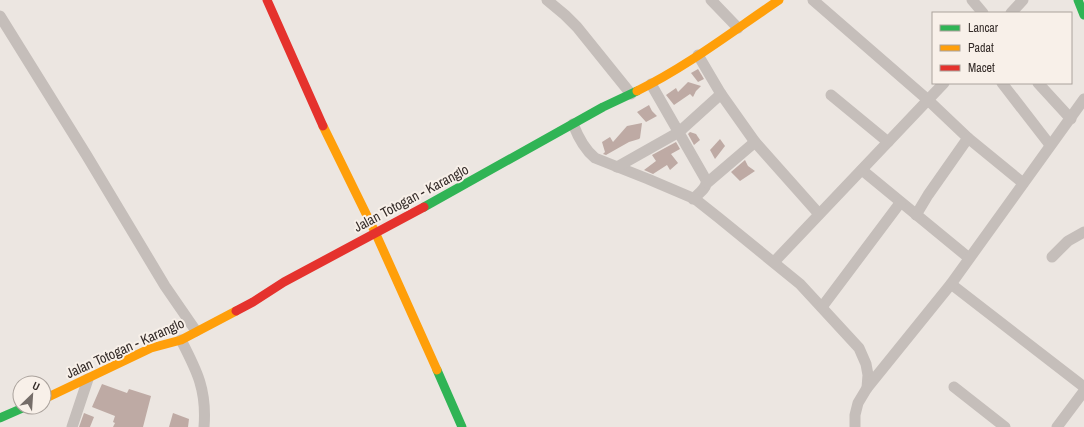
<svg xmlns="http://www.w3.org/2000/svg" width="1084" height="427" font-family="'Archivo Narrow',sans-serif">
  <rect width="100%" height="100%" fill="#ece6e1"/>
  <g fill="#beaaa4">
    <path d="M 698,69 L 704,79 L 698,82 L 691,73 Z"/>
    <path d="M 688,82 L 701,86 L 696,91 L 693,97 L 690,94 L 674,105 L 666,95 L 676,88 L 678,92 Z"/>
    <path d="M 649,105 L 652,111 L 657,116 L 646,122 L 637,112 Z"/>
    <path d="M 642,123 L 640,138 L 639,139 L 629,142 L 606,155 L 603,154 L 605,152 L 602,142 L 610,137 L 613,142 L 627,126 Z"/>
    <path d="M 690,132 L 696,134 L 700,140 L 694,145 L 688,134 Z"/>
    <path d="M 720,139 L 725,146 L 715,159 L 710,150 Z"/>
    <path d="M 676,142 L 680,149 L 671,154 L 678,163 L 670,170 L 667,165 L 653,174 L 644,170 L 656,161 L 652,155 Z"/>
    <path d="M 745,160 L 748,166 L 755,171 L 740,181 L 731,172 Z"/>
    <path d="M 102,384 L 127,393 L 129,389 L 151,396 L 143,427 L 113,427 L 115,423 L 113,422 L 115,416 L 92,407 Z"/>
    <path d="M 84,413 L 94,417 L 90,427 L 79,427 Z"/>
    <path d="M 173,413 L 189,419 L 188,427 L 169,427 Z"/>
  </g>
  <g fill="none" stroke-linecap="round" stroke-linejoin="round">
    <g stroke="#c5beba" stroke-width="11">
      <path d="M 547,0 L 565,15 L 577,27 L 631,94"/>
      <path d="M 711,0 L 738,28"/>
      <path d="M 813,0 L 928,100 L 968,138 L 1023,183"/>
      <path d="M 972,0 L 983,13"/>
      <path d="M 1011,13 L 1023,0"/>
      <path d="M 0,16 L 87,156 L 165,286 L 196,331"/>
      <path d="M 698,55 L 721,94 L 755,142 L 819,214"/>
      <path d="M 1002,83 L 1050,145"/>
      <path d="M 1038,83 L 1071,119"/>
      <path d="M 651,84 L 706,180 C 708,188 698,194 693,199"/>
      <path d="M 831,95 L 888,142"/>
      <path d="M 573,124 C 578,137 584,149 595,158 L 648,179 L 695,199 L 719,218 L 800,284 L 859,348 L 866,364 L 868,375 L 867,388 L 858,403 L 855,415 L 855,427"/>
      <path d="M 617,167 L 679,132 L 721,94"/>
      <path d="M 862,170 L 969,258"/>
      <path d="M 707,183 L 755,142"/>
      <path d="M 916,215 L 928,195 L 968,138"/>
      <path d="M 1052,257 L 1068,241 L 1084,232"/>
      <path d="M 774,262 L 944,83"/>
      <path d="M 951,284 L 1084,387"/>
      <path d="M 822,307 L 900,203"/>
      <path d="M 181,340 C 197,371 207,390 204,427"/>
      <path d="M 954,387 L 1005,427"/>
      <path d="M 867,388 L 951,284 L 1084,99"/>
      <path d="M 72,427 L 88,379"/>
      <path d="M 1057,427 L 1084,391"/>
    </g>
    <g stroke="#30b455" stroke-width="9">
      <path d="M 1078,0 L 1084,15"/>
      <path d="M 424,207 L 603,107 L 637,91"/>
      <path d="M 437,370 L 462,427"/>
      <path d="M 0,418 L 25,407"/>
    </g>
    <g stroke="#ff9f0a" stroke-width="9">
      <path d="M 637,91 C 688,66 733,31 779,0"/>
      <path d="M 323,126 L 375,232 L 437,370"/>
      <path d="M 44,399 L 151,348 L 181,340 L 236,311"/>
    </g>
    <g stroke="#e5322d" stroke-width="9">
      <path d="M 267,0 L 323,126"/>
      <path d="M 236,311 L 253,302 L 284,282 L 424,207"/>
    </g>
  </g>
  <g text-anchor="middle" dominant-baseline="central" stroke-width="4" stroke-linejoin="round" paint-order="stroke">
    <g font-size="14" fill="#352c29" stroke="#f8f0e9">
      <text transform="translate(411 198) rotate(-28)">Jalan Totogan - Karanglo</text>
      <text transform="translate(125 348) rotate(-24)">Jalan Totogan - Karanglo</text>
    </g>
  </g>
  <rect x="932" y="12" width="140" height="72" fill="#f8f0e9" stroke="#aaa29c"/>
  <rect x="940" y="25" width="20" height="6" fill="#30b455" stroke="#aaa29c"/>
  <text x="968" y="32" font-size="12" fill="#352c29">Lancar</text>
  <rect x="940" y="45" width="20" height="6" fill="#ff9f0a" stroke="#aaa29c"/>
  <text x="968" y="52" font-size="12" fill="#352c29">Padat</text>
  <rect x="940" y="65" width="20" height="6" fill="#e5322d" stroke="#aaa29c"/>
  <text x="968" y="72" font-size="12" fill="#352c29">Macet</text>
  <g transform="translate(32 395) rotate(25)"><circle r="19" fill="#f8f0e9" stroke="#aaa29c"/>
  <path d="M0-3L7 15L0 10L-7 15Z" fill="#756d69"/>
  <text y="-6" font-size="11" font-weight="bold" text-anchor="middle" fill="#352c29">U</text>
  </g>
</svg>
